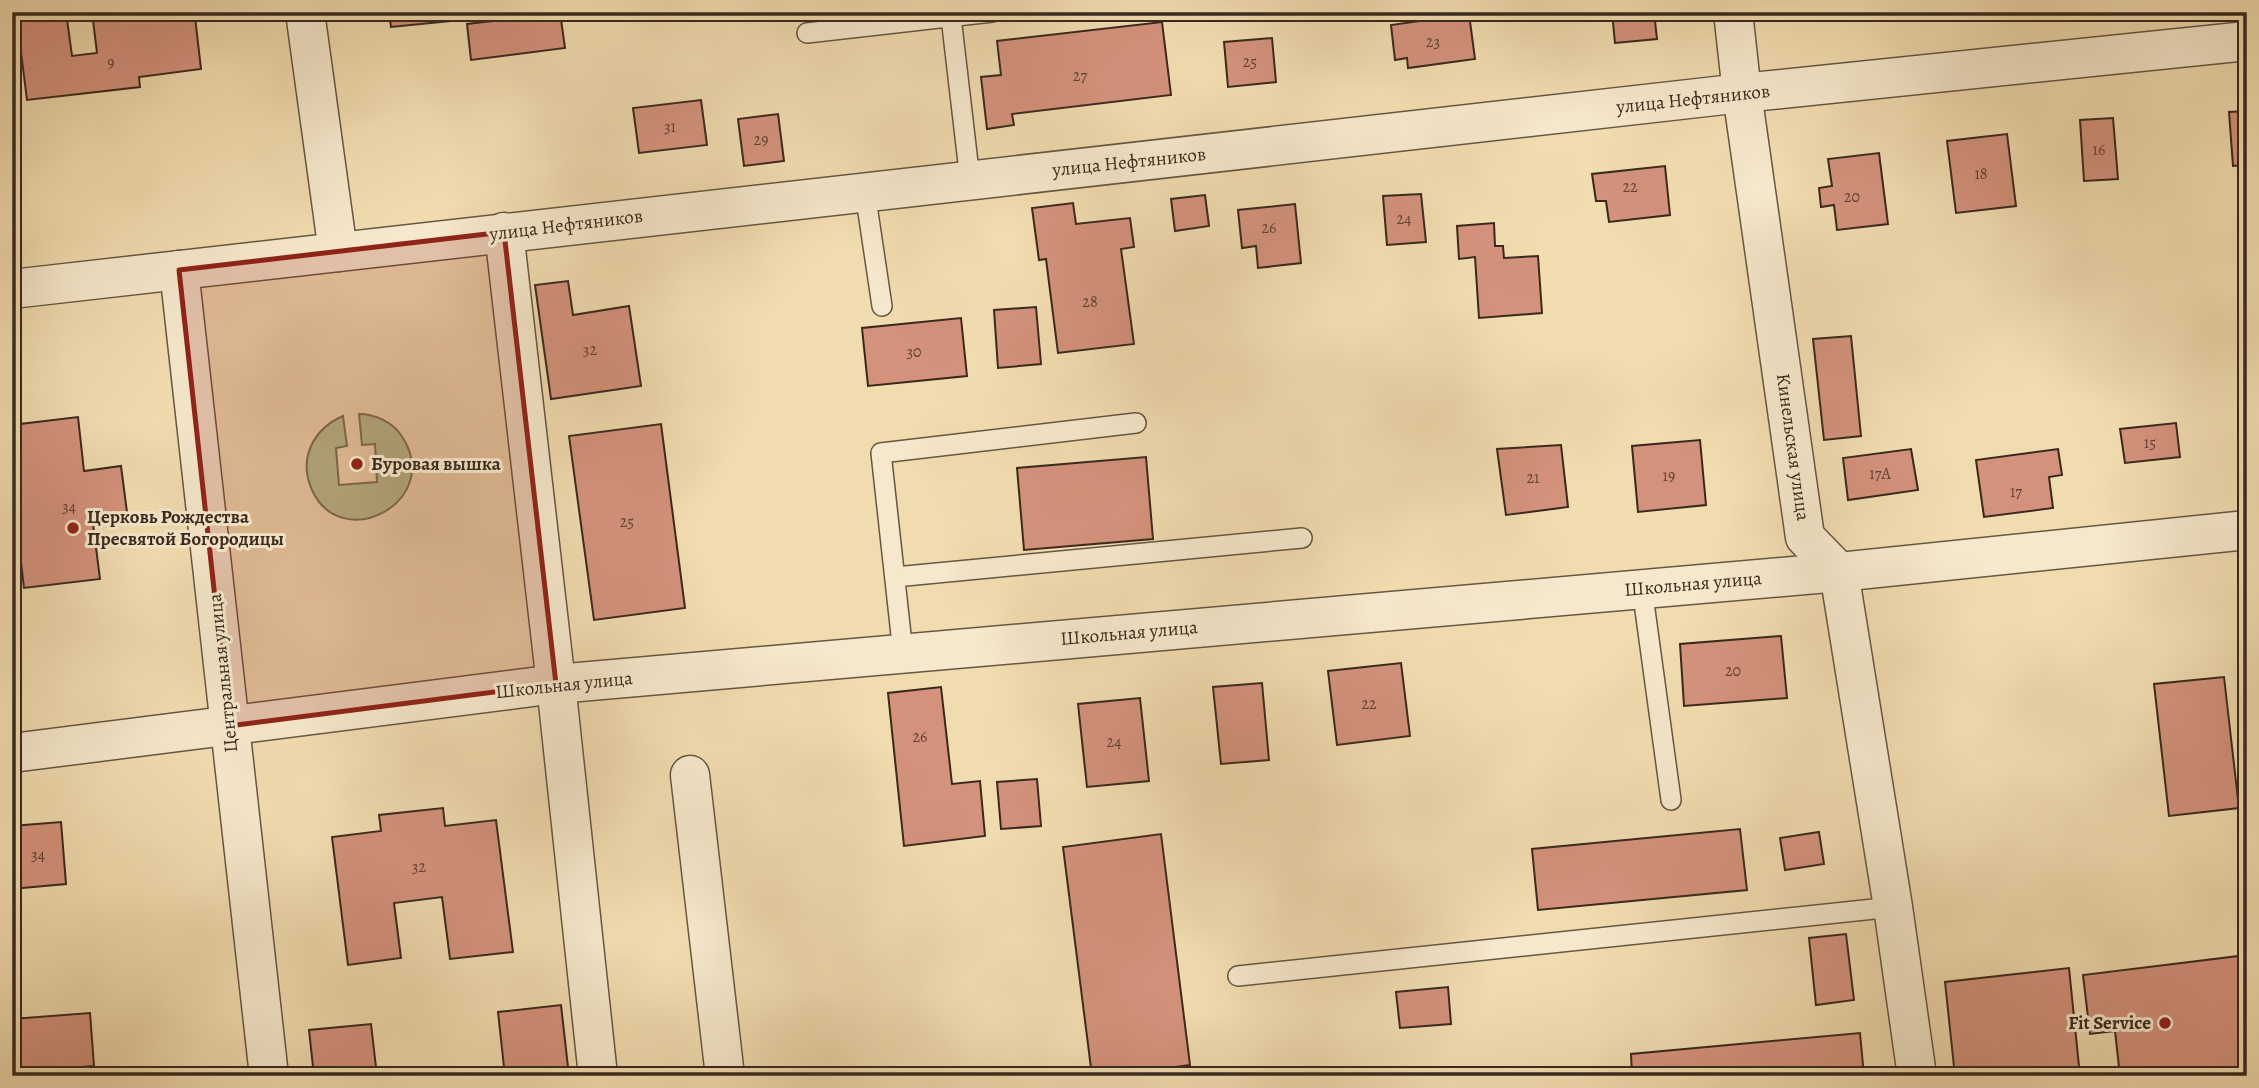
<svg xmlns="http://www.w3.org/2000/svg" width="2259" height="1088" font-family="Alegreya,serif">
  <rect width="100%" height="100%" fill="#f1dcb0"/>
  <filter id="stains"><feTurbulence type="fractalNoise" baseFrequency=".00286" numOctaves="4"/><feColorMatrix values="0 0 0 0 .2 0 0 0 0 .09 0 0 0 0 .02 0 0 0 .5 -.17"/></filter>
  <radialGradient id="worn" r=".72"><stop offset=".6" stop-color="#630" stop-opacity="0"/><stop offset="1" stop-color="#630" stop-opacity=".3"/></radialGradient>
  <path fill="#b7c18d" stroke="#787555" stroke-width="2" d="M 359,414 C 375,414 392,422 401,435 C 446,500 342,556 312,490 C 298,459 313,429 343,416 L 347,446 L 336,448 L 339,485 L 377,482 L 375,444 L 362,445 Z"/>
  <g fill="#d4927c" stroke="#39291d" stroke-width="2">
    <path d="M 16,12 L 66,12 L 72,56 L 97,53 L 92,12 L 225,14 L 195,17 L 201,69 L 139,77 L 140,87 L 27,100 Z"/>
    <path d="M 389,12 L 501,12 L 501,16 L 391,27 Z"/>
    <path d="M 525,12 L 560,12 L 565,48 L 471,60 L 467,24 L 526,17 Z"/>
    <path d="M 1612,12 L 1654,12 L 1657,39 L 1615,43 Z"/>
    <path d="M 1469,14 L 1475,59 L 1408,68 L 1407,58 L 1395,60 L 1391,25 Z"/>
    <path d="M 1162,22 L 1171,95 L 1012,114 L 1014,125 L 987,129 L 981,77 L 1001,75 L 997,41 Z"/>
    <path d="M 1272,38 L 1276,82 L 1228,87 L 1224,42 Z"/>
    <path d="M 701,100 L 707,145 L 639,153 L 633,108 Z"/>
    <path d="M 2247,111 L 2247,165 L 2233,166 L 2229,112 Z"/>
    <path d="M 778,114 L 784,161 L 744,166 L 738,119 Z"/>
    <path d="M 2113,118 L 2118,179 L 2084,181 L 2080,120 Z"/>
    <path d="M 2007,134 L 2016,206 L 1956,213 L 1947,141 Z"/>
    <path d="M 1879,153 L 1888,224 L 1837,230 L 1834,205 L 1821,207 L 1819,188 L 1832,186 L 1828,159 Z"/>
    <path d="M 1665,166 L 1670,215 L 1609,222 L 1606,201 L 1596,201 L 1592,174 Z"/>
    <path d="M 1421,194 L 1426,242 L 1387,245 L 1383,196 Z"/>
    <path d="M 1205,195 L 1209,226 L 1175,231 L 1171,199 Z"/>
    <path d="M 1073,203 L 1076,224 L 1130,218 L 1134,247 L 1121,249 L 1134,344 L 1058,353 L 1046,259 L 1039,260 L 1032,208 Z"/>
    <path d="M 1295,204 L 1301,263 L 1258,268 L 1256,246 L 1242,248 L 1238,210 Z"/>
    <path d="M 1494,223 L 1495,246 L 1503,246 L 1504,258 L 1538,256 L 1542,313 L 1479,318 L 1475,257 L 1459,259 L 1457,226 Z"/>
    <path d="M 568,281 L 573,315 L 629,306 L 641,386 L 551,399 L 535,285 Z"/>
    <path d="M 1036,307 L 1041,364 L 998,368 L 994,310 Z"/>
    <path d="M 961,318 L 967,376 L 868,386 L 862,328 Z"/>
    <path d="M 1851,336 L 1861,436 L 1824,440 L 1813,339 Z"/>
    <path d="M 78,417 L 84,471 L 121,466 L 128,520 L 93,524 L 100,579 L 24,588 L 21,562 L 12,563 L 12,425 Z"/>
    <path d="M 2176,423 L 2180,457 L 2125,463 L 2120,429 Z"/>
    <path d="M 661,424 L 685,608 L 594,620 L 569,436 Z"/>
    <path d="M 1700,440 L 1706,505 L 1638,512 L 1632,446 Z"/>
    <path d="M 1561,445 L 1568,507 L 1506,515 L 1497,449 Z"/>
    <path d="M 1911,449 L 1918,490 L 1848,500 L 1843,458 Z"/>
    <path d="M 2058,449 L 2062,475 L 2049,477 L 2053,508 L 1984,517 L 1976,460 Z"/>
    <path d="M 1146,457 L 1153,539 L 1024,550 L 1017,468 Z"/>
    <path d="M 1781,636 L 1787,698 L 1684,706 L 1680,644 Z"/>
    <path d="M 1401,663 L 1410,736 L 1337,745 L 1328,671 Z"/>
    <path d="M 2224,677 L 2239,808 L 2169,816 L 2154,684 Z"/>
    <path d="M 1262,683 L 1269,760 L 1221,764 L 1213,687 Z"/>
    <path d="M 941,687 L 952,784 L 980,781 L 985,836 L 904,846 L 888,693 Z"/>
    <path d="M 1140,698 L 1149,781 L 1087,787 L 1078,704 Z"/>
    <path d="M 1037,779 L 1041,826 L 1001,829 L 997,782 Z"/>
    <path d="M 443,808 L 445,826 L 496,820 L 513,952 L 450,959 L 442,897 L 394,903 L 401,958 L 348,965 L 332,837 L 381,831 L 379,815 Z"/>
    <path d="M 61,822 L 66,884 L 12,889 L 12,826 Z"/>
    <path d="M 1740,829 L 1747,890 L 1538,910 L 1532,849 Z"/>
    <path d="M 1819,832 L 1824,864 L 1785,870 L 1780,838 Z"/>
    <path d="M 1161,834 L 1190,1065 L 1109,1076 L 1092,1076 L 1063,847 Z"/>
    <path d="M 1846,934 L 1854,1000 L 1816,1005 L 1809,938 Z"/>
    <path d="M 2247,955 L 2247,1013 L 2241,1014 L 2247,1074 L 2120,1076 L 2115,1031 L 2090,1034 L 2083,975 Z"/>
    <path d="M 2069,968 L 2080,1076 L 1955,1076 L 1945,982 Z"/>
    <path d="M 1448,987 L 1451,1024 L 1400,1028 L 1396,992 Z"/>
    <path d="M 561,1005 L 569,1076 L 505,1076 L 498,1012 Z"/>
    <path d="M 90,1013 L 94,1066 L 12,1072 L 12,1019 Z"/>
    <path d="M 371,1024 L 377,1076 L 314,1076 L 309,1030 Z"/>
    <path d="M 1860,1033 L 1864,1076 L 1632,1076 L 1631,1054 Z"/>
  </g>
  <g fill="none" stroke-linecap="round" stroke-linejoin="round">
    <g stroke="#675642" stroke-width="22">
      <g id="service">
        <path d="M 951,17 L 970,180"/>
        <path d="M 807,33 L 992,12"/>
        <path d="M 865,192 L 882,306"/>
        <path d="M 895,577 L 1302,538"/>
        <path d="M 1642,588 L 1671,800"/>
        <path d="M 903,653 L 881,453 L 1136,423"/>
        <path d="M 1238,976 L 1893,907"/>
      </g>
    </g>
    <g stroke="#675642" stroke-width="41">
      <g id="minor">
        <path d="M 305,12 L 338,252"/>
        <path d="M 1733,12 L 1742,93 L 1805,537 L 1839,572 L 1893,907 L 1917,1076"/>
        <path d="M 504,232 L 556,684 L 598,1076"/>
        <path d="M 179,270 L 269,1076"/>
        <path d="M 12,289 L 1742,93 L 2247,41"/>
        <path d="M 12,753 L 556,684 L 1839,572 L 2247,530"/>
        <path d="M 690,775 L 725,1076"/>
      </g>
    </g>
    <use href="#service" stroke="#f6e8cc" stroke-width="19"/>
    <use href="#minor" stroke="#f6e8cc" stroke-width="38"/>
  </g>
  <path fill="#8f2418" fill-opacity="0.2" stroke="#8f2418" stroke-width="5" stroke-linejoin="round" d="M 504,232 L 556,684 L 229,726 L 179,270 Z"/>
  <g fill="#8f2418" stroke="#f6e8cc" stroke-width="2.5">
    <circle cx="357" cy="464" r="7"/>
    <circle cx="73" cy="528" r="7"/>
    <circle cx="2165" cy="1023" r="7"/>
  </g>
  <g text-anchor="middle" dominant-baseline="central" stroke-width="6" stroke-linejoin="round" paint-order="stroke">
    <g font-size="16" fill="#604335">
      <text x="1433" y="42">23</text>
      <text x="1250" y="62">25</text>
      <text x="111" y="63">9</text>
      <text x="1080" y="76">27</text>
      <text x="670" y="127">31</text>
      <text x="761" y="140">29</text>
      <text x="2099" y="150">16</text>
      <text x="1981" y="174">18</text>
      <text x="1630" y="187">22</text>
      <text x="1852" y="197">20</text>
      <text x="1404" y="219">24</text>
      <text x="1269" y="228">26</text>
      <text x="1090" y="302">28</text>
      <text x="590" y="350">32</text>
      <text x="914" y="352">30</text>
      <text x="2150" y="443">15</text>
      <text x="1880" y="474">17А</text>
      <text x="1669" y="476">19</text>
      <text x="1533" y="478">21</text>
      <text x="2016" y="492">17</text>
      <text x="69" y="507">34</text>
      <text x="627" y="522">25</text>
      <text x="1733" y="671">20</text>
      <text x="1369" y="704">22</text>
      <text x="920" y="737">26</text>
      <text x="1114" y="742">24</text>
      <text x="38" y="855">34</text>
      <text x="419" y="867">32</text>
    </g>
    <g font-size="19" fill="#39291d" stroke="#f6e8cc">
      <text transform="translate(1693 99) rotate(-6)">улица Нефтяников</text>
      <text transform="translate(1129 162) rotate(-6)">улица Нефтяников</text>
      <text transform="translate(566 225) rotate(-7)">улица Нефтяников</text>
      <text transform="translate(1793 447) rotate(82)">Кинельская улица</text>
      <text transform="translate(1693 584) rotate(-5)">Школьная улица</text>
      <text transform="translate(1129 633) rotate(-5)">Школьная улица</text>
      <text transform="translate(223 673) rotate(-96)">Центральная улица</text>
      <text transform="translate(564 685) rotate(-6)">Школьная улица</text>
    </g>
    <g font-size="19" font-weight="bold" fill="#39291d" stroke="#f6e8cc" text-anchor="start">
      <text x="371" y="464">Буровая вышка</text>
      <text x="87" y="517">Церковь Рождества<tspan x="87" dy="22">Пресвятой Богородицы</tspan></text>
      <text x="2151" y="1023" text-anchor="end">Fit Service</text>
    </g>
  </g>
  <rect width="2259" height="1088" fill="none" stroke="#f1dcb0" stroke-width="42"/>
  <rect x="14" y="14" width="2231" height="1060" fill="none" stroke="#39291d" stroke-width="3.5"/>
  <rect x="21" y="21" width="2217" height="1046" fill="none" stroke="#39291d" stroke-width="2"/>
  <rect width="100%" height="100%" filter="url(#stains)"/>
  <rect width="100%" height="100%" fill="url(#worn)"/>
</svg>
